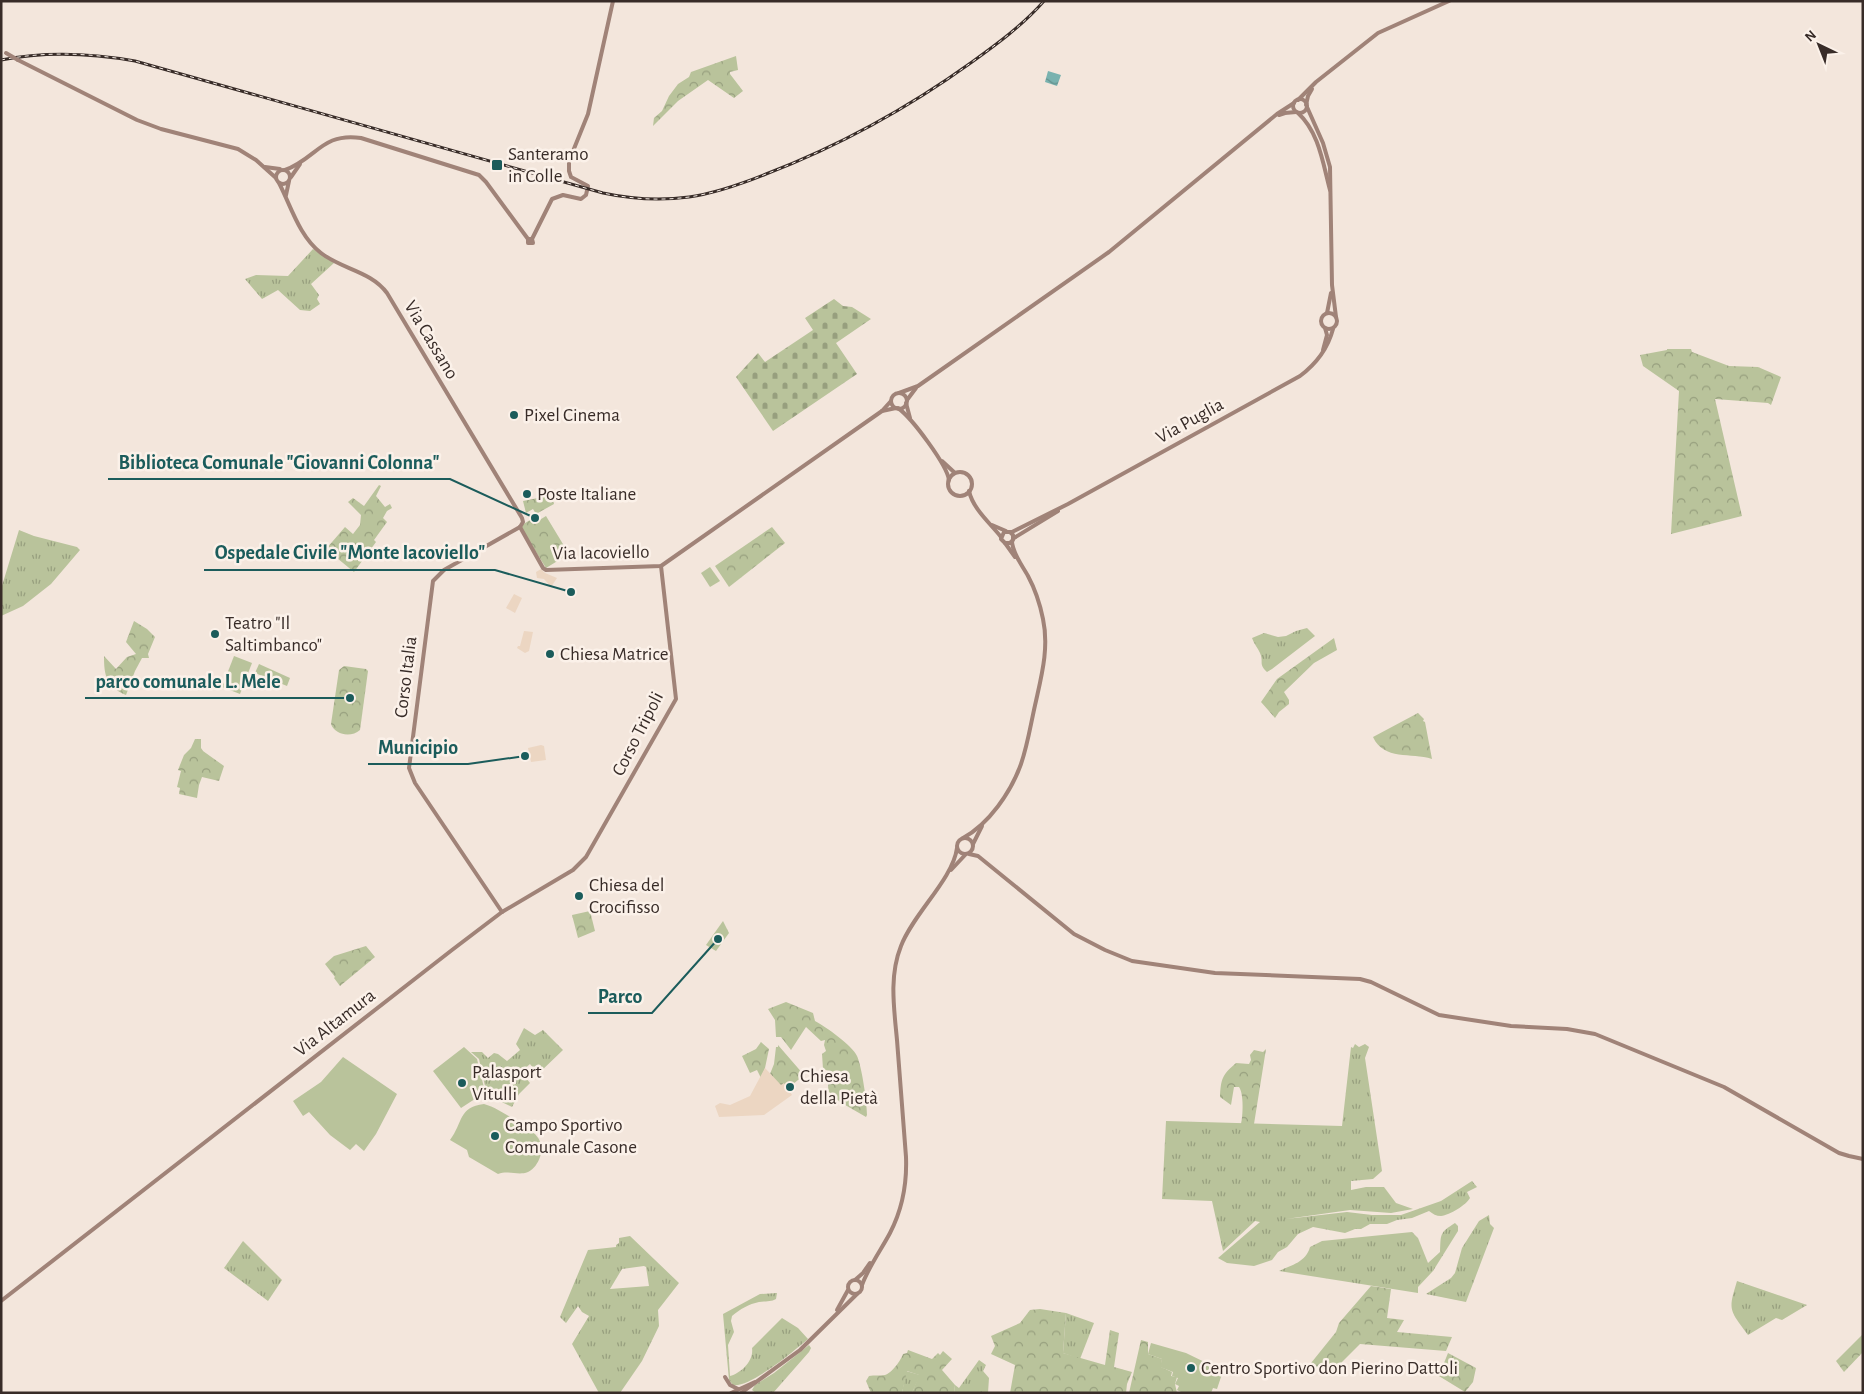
<svg xmlns="http://www.w3.org/2000/svg" width="1864" height="1394" font-family="'Alegreya Sans',sans-serif">
  <defs>
    <pattern id="grass-tufts" width="24" height="20" patternUnits="userSpaceOnUse" patternTransform="scale(1.25)"><rect width="24" height="20" fill="#b9c39b"/><path d="M3 7l-1-3M5 7V3M7 7l1-3M15 17l-1-3M17 17v-4M19 17l1-3" fill="none" stroke="#979f7e"/></pattern>
    <pattern id="forest-crowns" width="20" height="18" patternUnits="userSpaceOnUse" patternTransform="scale(1.25)"><rect width="20" height="18" fill="#b9c39b"/><path d="M2 6a3 3 0 1 1 6 0M12 15a3 3 0 1 1 6 0" fill="none" stroke="#979f7e"/></pattern>
    <pattern id="cemetery-stones" width="16" height="16" patternUnits="userSpaceOnUse" patternTransform="scale(1.25)"><rect width="16" height="16" fill="#b9c39b"/><path d="M2 7V4a2 2 0 0 1 4 0v3zM10 15v-3a2 2 0 0 1 4 0v3z" fill="#979f7e"/></pattern>
    <pattern id="water-waves" width="16" height="10" patternUnits="userSpaceOnUse" patternTransform="scale(1.25)"><rect width="16" height="10" fill="#79b2af"/><path d="M0 5q4-4 8 0t8 0" fill="none" stroke="#64918e"/></pattern>
  </defs>
  <rect width="100%" height="100%" fill="#f3e6dc"/>
  <g fill="url(#grass-tufts)" fill-rule="evenodd">
    <path d="M 313,249 L 334,263 L 311,284 L 319,295 L 317,299 L 320,304 L 310,311 L 300,310 L 278,290 L 262,299 L 245,279 L 256,275 L 288,276 Z"/>
    <path d="M 19,530 L 34,536 L 77,547 L 80,550 L 51,584 L 23,606 L 1,616 L 1,589 Z"/>
    <path d="M 1307,628 L 1315,636 L 1272,669 L 1267,672 C 1258,664 1264,662 1260,653 C 1258,648 1254,644 1252,638 L 1264,633 L 1278,637 L 1286,636 L 1296,631 Z"/>
    <path d="M 524,1028 L 535,1035 L 543,1030 L 563,1050 L 538,1074 L 530,1064 L 521,1072 L 530,1083 L 519,1094 L 512,1107 L 487,1095 L 479,1059 L 471,1052 L 482,1052 L 488,1058 L 494,1053 L 498,1054 L 507,1061 L 520,1050 L 516,1044 Z"/>
    <path d="M 1355,1044 L 1359,1047 L 1365,1044 L 1369,1047 L 1365,1058 L 1382,1171 L 1373,1179 L 1351,1181 L 1351,1190 L 1366,1187 L 1384,1187 L 1396,1203 L 1413,1209 L 1391,1213 L 1350,1210 L 1286,1219 L 1347,1212 L 1372,1215 L 1401,1215 L 1441,1201 L 1472,1181 L 1477,1187 L 1467,1192 L 1470,1198 C 1466,1205 1450,1215 1441,1216 C 1436,1216 1433,1214 1429,1211 L 1412,1218 L 1397,1220 L 1387,1224 L 1370,1224 L 1361,1229 L 1355,1229 L 1345,1233 L 1313,1227 L 1298,1234 L 1287,1247 L 1278,1252 L 1272,1260 L 1254,1266 L 1227,1263 L 1218,1258 L 1260,1222 L 1255,1221 L 1223,1251 L 1212,1201 L 1162,1199 L 1166,1121 L 1342,1126 L 1351,1047 L 1353,1048 Z"/>
    <path d="M 1489,1215 L 1490,1224 L 1494,1228 L 1466,1302 L 1426,1294 L 1451,1278 L 1455,1273 L 1462,1248 L 1479,1221 Z"/>
    <path d="M 1455,1223 L 1458,1226 L 1458,1231 L 1433,1271 L 1418,1287 L 1418,1293 L 1279,1271 C 1292,1265 1306,1262 1310,1247 L 1322,1241 L 1412,1232 L 1418,1238 L 1428,1263 L 1440,1252 C 1441,1234 1439,1233 1455,1223 Z"/>
    <path d="M 630,1236 L 679,1283 L 658,1310 L 659,1326 L 642,1361 L 620,1393 L 599,1393 L 572,1344 L 589,1316 L 582,1312 L 578,1306 L 566,1323 L 560,1317 L 588,1250 L 616,1247 L 616,1245 L 619,1243 L 619,1238 ZM 644,1266 L 646,1267 L 649,1286 L 610,1289 L 622,1269 Z"/>
    <path d="M 243,1241 L 282,1280 L 268,1301 L 224,1268 Z"/>
    <path d="M 1737,1281 L 1807,1305 L 1782,1320 L 1776,1318 L 1748,1335 C 1729,1309 1728,1311 1737,1281 Z"/>
    <path d="M 777,1293 L 776,1299 C 771,1302 766,1301 759,1302 C 749,1304 740,1309 732,1316 L 731,1321 L 734,1332 L 728,1345 L 730,1376 C 741,1373 754,1361 752,1348 L 782,1318 L 798,1328 L 808,1339 C 794,1351 750,1388 733,1385 L 729,1380 L 723,1314 L 760,1294 Z"/>
    <path d="M 1066,1313 L 1094,1323 L 1080,1359 L 1063,1353 Z"/>
    <path d="M 809,1345 L 811,1348 L 809,1352 L 773,1393 L 756,1393 L 752,1390 L 755,1385 L 774,1373 Z"/>
    <path d="M 979,1360 L 986,1365 L 983,1371 L 989,1378 L 988,1393 L 954,1393 L 955,1385 L 959,1388 Z"/>
    <path d="M 906,1371 L 920,1375 L 912,1393 L 902,1393 Z"/>
  </g>
  <g fill="url(#forest-crowns)">
    <path d="M 736,56 L 738,70 L 730,72 L 730,74 L 743,91 L 734,98 L 708,80 L 678,101 L 653,126 L 654,118 L 662,111 L 669,96 L 678,84 L 689,77 L 691,72 Z"/>
    <path d="M 1667,349 L 1691,349 L 1692,352 L 1729,366 L 1758,367 L 1781,377 L 1771,405 L 1768,403 L 1715,399 L 1742,516 L 1671,534 L 1679,391 L 1643,366 L 1640,355 L 1667,350 Z"/>
    <path d="M 379,485 L 381,486 L 376,496 L 385,507 L 390,504 L 392,508 L 387,511 L 383,518 L 387,522 L 374,540 L 376,542 L 354,572 L 326,549 L 345,527 L 353,534 L 360,525 L 361,515 L 348,502 L 353,498 L 364,506 Z"/>
    <path d="M 548,495 L 552,495 L 554,504 L 536,514 L 533,509 L 526,513 L 523,501 L 548,496 Z"/>
    <path d="M 546,516 L 569,554 L 546,568 L 521,528 L 522,525 L 530,520 L 533,524 Z"/>
    <path d="M 772,527 L 785,543 L 729,587 L 715,566 Z"/>
    <path d="M 134,621 L 147,629 L 155,637 L 148,654 L 149,658 L 142,658 L 135,671 L 126,695 C 106,687 104,675 104,656 L 116,669 L 127,657 L 136,654 L 126,642 Z"/>
    <path d="M 1334,638 L 1337,650 L 1314,663 L 1284,692 L 1289,700 L 1289,704 L 1279,712 L 1275,718 L 1261,702 L 1277,679 Z"/>
    <path d="M 344,666 L 366,669 L 368,671 L 360,730 C 351,738 335,735 331,724 L 339,670 Z"/>
    <path d="M 1418,713 L 1424,719 L 1423,721 L 1425,722 L 1432,759 C 1411,752 1384,761 1373,737 Z"/>
    <path d="M 195,739 L 201,739 L 201,748 L 203,751 L 224,766 L 219,781 L 202,777 L 199,785 L 197,798 L 179,794 L 180,788 L 177,787 L 181,771 L 178,770 L 184,755 L 191,748 Z"/>
    <path d="M 590,911 L 595,931 L 578,938 L 572,915 Z"/>
    <path d="M 723,921 L 729,933 L 716,951 L 706,945 Z"/>
    <path d="M 366,946 L 375,957 L 340,986 L 334,978 L 335,977 L 325,964 L 334,956 Z"/>
    <path d="M 786,1002 L 813,1013 L 815,1021 C 826,1027 852,1045 857,1056 C 862,1067 867,1103 867,1115 L 866,1117 L 840,1102 L 828,1091 L 829,1071 L 823,1069 L 822,1054 L 826,1051 L 824,1045 L 825,1040 L 821,1041 L 806,1027 L 791,1050 L 781,1037 L 776,1037 L 775,1020 L 768,1009 Z"/>
    <path d="M 761,1042 L 769,1049 L 765,1068 L 761,1078 L 757,1070 L 750,1073 L 742,1056 L 756,1049 Z"/>
    <path d="M 778,1045 L 804,1075 L 792,1085 L 789,1083 L 784,1087 L 780,1087 L 770,1074 L 774,1064 L 776,1047 L 778,1047 Z"/>
    <path d="M 1266,1049 L 1254,1124 L 1241,1124 C 1243,1116 1244,1094 1239,1087 L 1234,1087 L 1231,1105 L 1220,1097 C 1221,1079 1222,1075 1236,1063 L 1249,1064 L 1251,1060 L 1250,1055 L 1254,1050 L 1263,1052 Z"/>
    <path d="M 1371,1286 L 1391,1289 L 1387,1318 L 1404,1320 L 1397,1332 L 1452,1337 L 1446,1351 L 1360,1344 L 1337,1367 L 1307,1368 L 1336,1332 L 1339,1323 Z"/>
    <path d="M 1040,1309 L 1066,1313 L 1063,1353 L 1105,1365 L 1110,1330 L 1119,1333 L 1114,1367 L 1132,1372 L 1127,1384 L 1126,1393 L 1010,1393 L 1015,1365 L 991,1354 L 995,1346 L 991,1336 L 1020,1323 L 1030,1310 Z"/>
    <path d="M 1863,1334 L 1863,1352 L 1844,1372 L 1836,1361 Z"/>
    <path d="M 1141,1340 L 1148,1342 L 1148,1354 L 1162,1359 L 1161,1367 L 1172,1372 L 1171,1376 L 1177,1377 L 1175,1384 L 1177,1393 L 1129,1393 Z"/>
    <path d="M 908,1350 L 932,1359 L 938,1353 L 940,1355 L 943,1351 L 952,1359 L 942,1370 L 955,1385 L 954,1393 L 912,1393 L 919,1375 L 907,1371 L 902,1393 L 871,1393 L 866,1381 L 869,1376 C 874,1375 880,1376 885,1375 C 892,1373 901,1360 903,1354 L 907,1353 Z"/>
    <path d="M 1448,1353 L 1476,1368 L 1473,1382 L 1465,1392 L 1434,1373 L 1444,1363 Z"/>
  </g>
  <path fill="url(#cemetery-stones)" d="M 834,299 L 843,306 L 852,307 L 871,319 L 836,343 L 857,374 L 773,431 L 736,377 L 758,353 L 765,362 L 813,330 L 805,318 Z"/>
  <g fill="#b9c39b">
    <path d="M 710,567 L 720,581 L 710,587 L 701,573 Z"/>
    <path d="M 234,656 L 252,663 L 240,694 L 222,687 Z"/>
    <path d="M 259,664 L 290,678 L 287,686 L 255,673 Z"/>
    <path d="M 464,1047 L 477,1059 L 486,1096 L 481,1095 L 461,1108 L 433,1071 Z"/>
    <path d="M 343,1057 L 397,1094 L 376,1134 L 364,1151 L 356,1144 L 350,1150 L 330,1135 L 309,1112 L 303,1116 L 293,1101 L 321,1082 Z"/>
    <path d="M 484,1104 C 495,1107 503,1113 512,1118 C 526,1127 548,1137 540,1157 C 538,1163 534,1169 528,1172 C 518,1176 509,1170 498,1174 L 469,1157 L 467,1150 L 450,1140 C 463,1123 458,1107 484,1104 Z"/>
    <path d="M 1151,1343 L 1186,1353 L 1223,1371 L 1217,1389 L 1213,1388 L 1211,1393 L 1183,1393 L 1177,1390 L 1179,1386 L 1175,1384 L 1178,1378 L 1172,1376 L 1173,1372 L 1160,1367 L 1162,1359 L 1148,1354 Z"/>
  </g>
  <g fill="#ecd6c2">
    <path d="M 541,569 L 545,573 L 557,578 L 551,587 L 544,579 L 537,578 L 536,572 Z"/>
    <path d="M 514,594 L 522,598 L 515,613 L 506,608 Z"/>
    <path d="M 524,631 L 533,632 L 529,651 L 525,653 L 517,648 L 518,646 L 520,646 Z"/>
    <path d="M 541,745 L 544,746 L 546,760 L 531,762 L 528,748 Z"/>
    <path d="M 765,1068 L 781,1085 L 784,1083 L 792,1095 L 764,1115 L 719,1117 L 715,1106 L 720,1103 L 730,1105 L 750,1096 Z"/>
  </g>
  <path fill="url(#water-waves)" d="M 1048,71 L 1061,75 L 1057,86 L 1045,82 Z"/>
  <g fill="none" stroke-linecap="round" stroke-linejoin="round">
    <g stroke="#a08378" stroke-width="4">
      <path d="M 18,60 L 137,120 L 161,129 L 238,149 L 256,160 L 276,178"/>
      <circle cx="1300" cy="106" r="7"/>
      <path d="M 1298,100 L 1316,82 L 1378,33 L 1449,1"/>
      <path d="M 1306,105 L 1308,96 L 1312,89"/>
      <path d="M 1307,107 L 1323,143 L 1330,167 L 1332,285 L 1336,317"/>
      <path d="M 1298,113 C 1319,132 1323,164 1330,190"/>
      <path d="M 1279,115 L 1285,113 L 1296,112"/>
      <path d="M 265,167 L 280,169"/>
      <circle cx="283" cy="177" r="7"/>
      <path d="M 285,170 C 316,159 322,132 361,138 L 479,175 L 486,182 L 528,239"/>
      <path d="M 291,177 L 300,164"/>
      <path d="M 279,183 C 291,206 299,236 321,253 C 341,269 371,271 387,293 L 522,518 L 523,522 L 520,527"/>
      <path d="M 286,195 L 289,181"/>
      <path d="M 532,239 L 528,239 L 528,243 L 533,243 L 532,239 L 552,199 L 563,195 L 581,199 L 586,195 L 588,186 L 571,177 L 569,171 L 569,161 L 588,114 L 613,1"/>
      <circle cx="1329" cy="321" r="8"/>
      <path d="M 1327,313 L 1331,293"/>
      <path d="M 1323,350 L 1327,335 L 1325,328"/>
      <path d="M 899,393 L 918,386 L 1109,252 L 1277,114 L 1294,103"/>
      <circle cx="899" cy="401" r="8"/>
      <path d="M 907,400 L 916,388"/>
      <path d="M 906,403 L 910,418"/>
      <path d="M 898,408 C 912,418 947,465 949,480"/>
      <path d="M 882,411 L 896,408"/>
      <path d="M 942,461 L 955,473"/>
      <circle cx="960" cy="484" r="12"/>
      <path d="M 969,491 C 973,509 990,523 1001,537"/>
      <path d="M 992,525 L 1006,531"/>
      <path d="M 520,527 L 543,568 L 546,570 L 661,566 L 882,411 L 891,401"/>
      <path d="M 1010,532 L 1013,535 L 1013,540 L 1010,543 L 1005,543 L 1001,539 L 1004,532 L 1012,532 L 1068,504 L 1300,376 C 1316,364 1328,348 1333,329"/>
      <path d="M 1014,538 L 1058,511"/>
      <path d="M 1005,543 L 1015,557"/>
      <circle cx="965" cy="846" r="8"/>
      <path d="M 963,838 C 989,824 1011,792 1021,764 C 1028,744 1031,722 1036,701 C 1042,674 1049,647 1043,619 C 1040,604 1035,589 1028,576 C 1022,565 1013,554 1012,542"/>
      <path d="M 973,844 L 982,826"/>
      <path d="M 969,854 L 978,856 L 1074,934 L 1105,950 L 1132,961 L 1215,973 L 1360,979 L 1371,982 L 1439,1015 L 1511,1026 L 1567,1029 L 1595,1034 L 1724,1087 L 1839,1153 L 1849,1156 L 1863,1159"/>
      <path d="M 951,870 L 966,854"/>
      <path d="M 502,912 L 415,783 L 409,768 L 433,581 L 444,570 L 520,527"/>
      <circle cx="855" cy="1287" r="7"/>
      <path d="M 855,1280 L 863,1273 L 870,1263"/>
      <path d="M 862,1285 C 869,1266 881,1250 890,1233 C 902,1210 907,1183 906,1157 C 903,1118 900,1079 897,1040 C 894,1008 889,976 901,946 C 913,914 953,879 957,848"/>
      <path d="M 1,1301 L 452,950 L 502,912 L 573,870 L 586,857 L 676,699 L 661,566"/>
      <path d="M 837,1310 L 848,1290"/>
      <path d="M 725,1377 L 730,1385 L 738,1389"/>
      <path d="M 731,1393 L 755,1382"/>
      <path d="M 741,1393 L 800,1350 L 857,1294"/>
    </g>
    <g stroke="#382c28" stroke-width="3">
      <path id="rail" d="M 1,60 C 46,51 90,53 135,61 L 603,193 C 631,199 660,201 689,197 C 716,193 741,184 766,174 C 839,146 908,108 972,62 C 997,44 1023,25 1044,1"/>
    </g>
    <use href="#rail" stroke="#fbf1e9" stroke-width="1" stroke-dasharray="4" stroke-linecap="butt"/>
    <path stroke="#a08378" stroke-width="4" d="M 6,53 L 18,60"/>
  </g>
  <g fill="#1b5c5b" stroke="#fbf1e9" stroke-width="2">
    <rect x="491" y="159" width="12" height="12" rx="2.5"/>
    <circle cx="514" cy="415" r="5"/>
    <circle cx="527" cy="494" r="5"/>
    <circle cx="215" cy="634" r="5"/>
    <circle cx="550" cy="654" r="5"/>
    <circle cx="579" cy="896" r="5"/>
    <circle cx="462" cy="1083" r="5"/>
    <circle cx="790" cy="1087" r="5"/>
    <circle cx="495" cy="1136" r="5"/>
    <circle cx="1191" cy="1368" r="5"/>
  </g>
  <g text-anchor="middle" dominant-baseline="central" stroke-width="5" stroke-linejoin="round" paint-order="stroke">
    <g font-size="19" fill="#382c28" stroke="#fbf1e9" text-anchor="start">
      <text x="508" y="154">Santeramo<tspan x="508" dy="22">in Colle</tspan></text>
      <text x="524" y="415">Pixel Cinema</text>
      <text x="537" y="494">Poste Italiane</text>
      <text x="225" y="623">Teatro "Il<tspan x="225" dy="22">Saltimbanco"</tspan></text>
      <text x="560" y="654">Chiesa Matrice</text>
      <text x="589" y="885">Chiesa del<tspan x="589" dy="22">Crocifisso</tspan></text>
      <text x="472" y="1072">Palasport<tspan x="472" dy="22">Vitulli</tspan></text>
      <text x="800" y="1076">Chiesa<tspan x="800" dy="22">della Pietà</tspan></text>
      <text x="505" y="1125">Campo Sportivo<tspan x="505" dy="22">Comunale Casone</tspan></text>
      <text x="1201" y="1368">Centro Sportivo don Pierino Dattoli</text>
    </g>
    <g font-size="19" fill="#382c28" stroke="#fbf1e9">
      <text transform="translate(431 340) rotate(59)">Via Cassano</text>
      <text transform="translate(1190 421) rotate(-29)">Via Puglia</text>
      <text transform="translate(601 553) rotate(-1)">Via Iacoviello</text>
      <text transform="translate(406 677) rotate(-83)">Corso Italia</text>
      <text transform="translate(638 734) rotate(-63)">Corso Tripoli</text>
      <text transform="translate(335 1023) rotate(-38)">Via Altamura</text>
    </g>
  </g>
  <path fill="none" stroke="#1b5c5b" stroke-width="2" d="M535 518L450 479H108M571 592L495 570H204M350 698L290 698H85M525 756L468 764H368M718 939L652 1013H588"/>
  <g fill="#1b5c5b" stroke="#fbf1e9" stroke-width="2">
    <circle cx="535" cy="518" r="5"/>
    <circle cx="571" cy="592" r="5"/>
    <circle cx="350" cy="698" r="5"/>
    <circle cx="525" cy="756" r="5"/>
    <circle cx="718" cy="939" r="5"/>
  </g>
  <g font-size="20" text-anchor="middle" font-weight="bold" fill="#1b5c5b" stroke="#fbf1e9" stroke-width="5" stroke-linejoin="round" paint-order="stroke">
    <text x="279" y="469">Biblioteca Comunale "Giovanni Colonna"</text>
    <text x="350" y="559">Ospedale Civile "Monte Iacoviello"</text>
    <text x="188" y="688">parco comunale L. Mele</text>
    <text x="418" y="754">Municipio</text>
    <text x="620" y="1003">Parco</text>
  </g>
  <rect width="1864" height="1394" fill="none" stroke="#382c28" stroke-width="5"/>
  <g transform="translate(1819 45) rotate(317)" stroke="#fbf1e9" stroke-width="4" paint-order="stroke">
  <path d="M0-4L9 19L0 12L-9 19Z" fill="#382c28"/>
  <text y="-8" font-size="14" font-weight="bold" text-anchor="middle" fill="#382c28">N</text>
  </g>
</svg>
